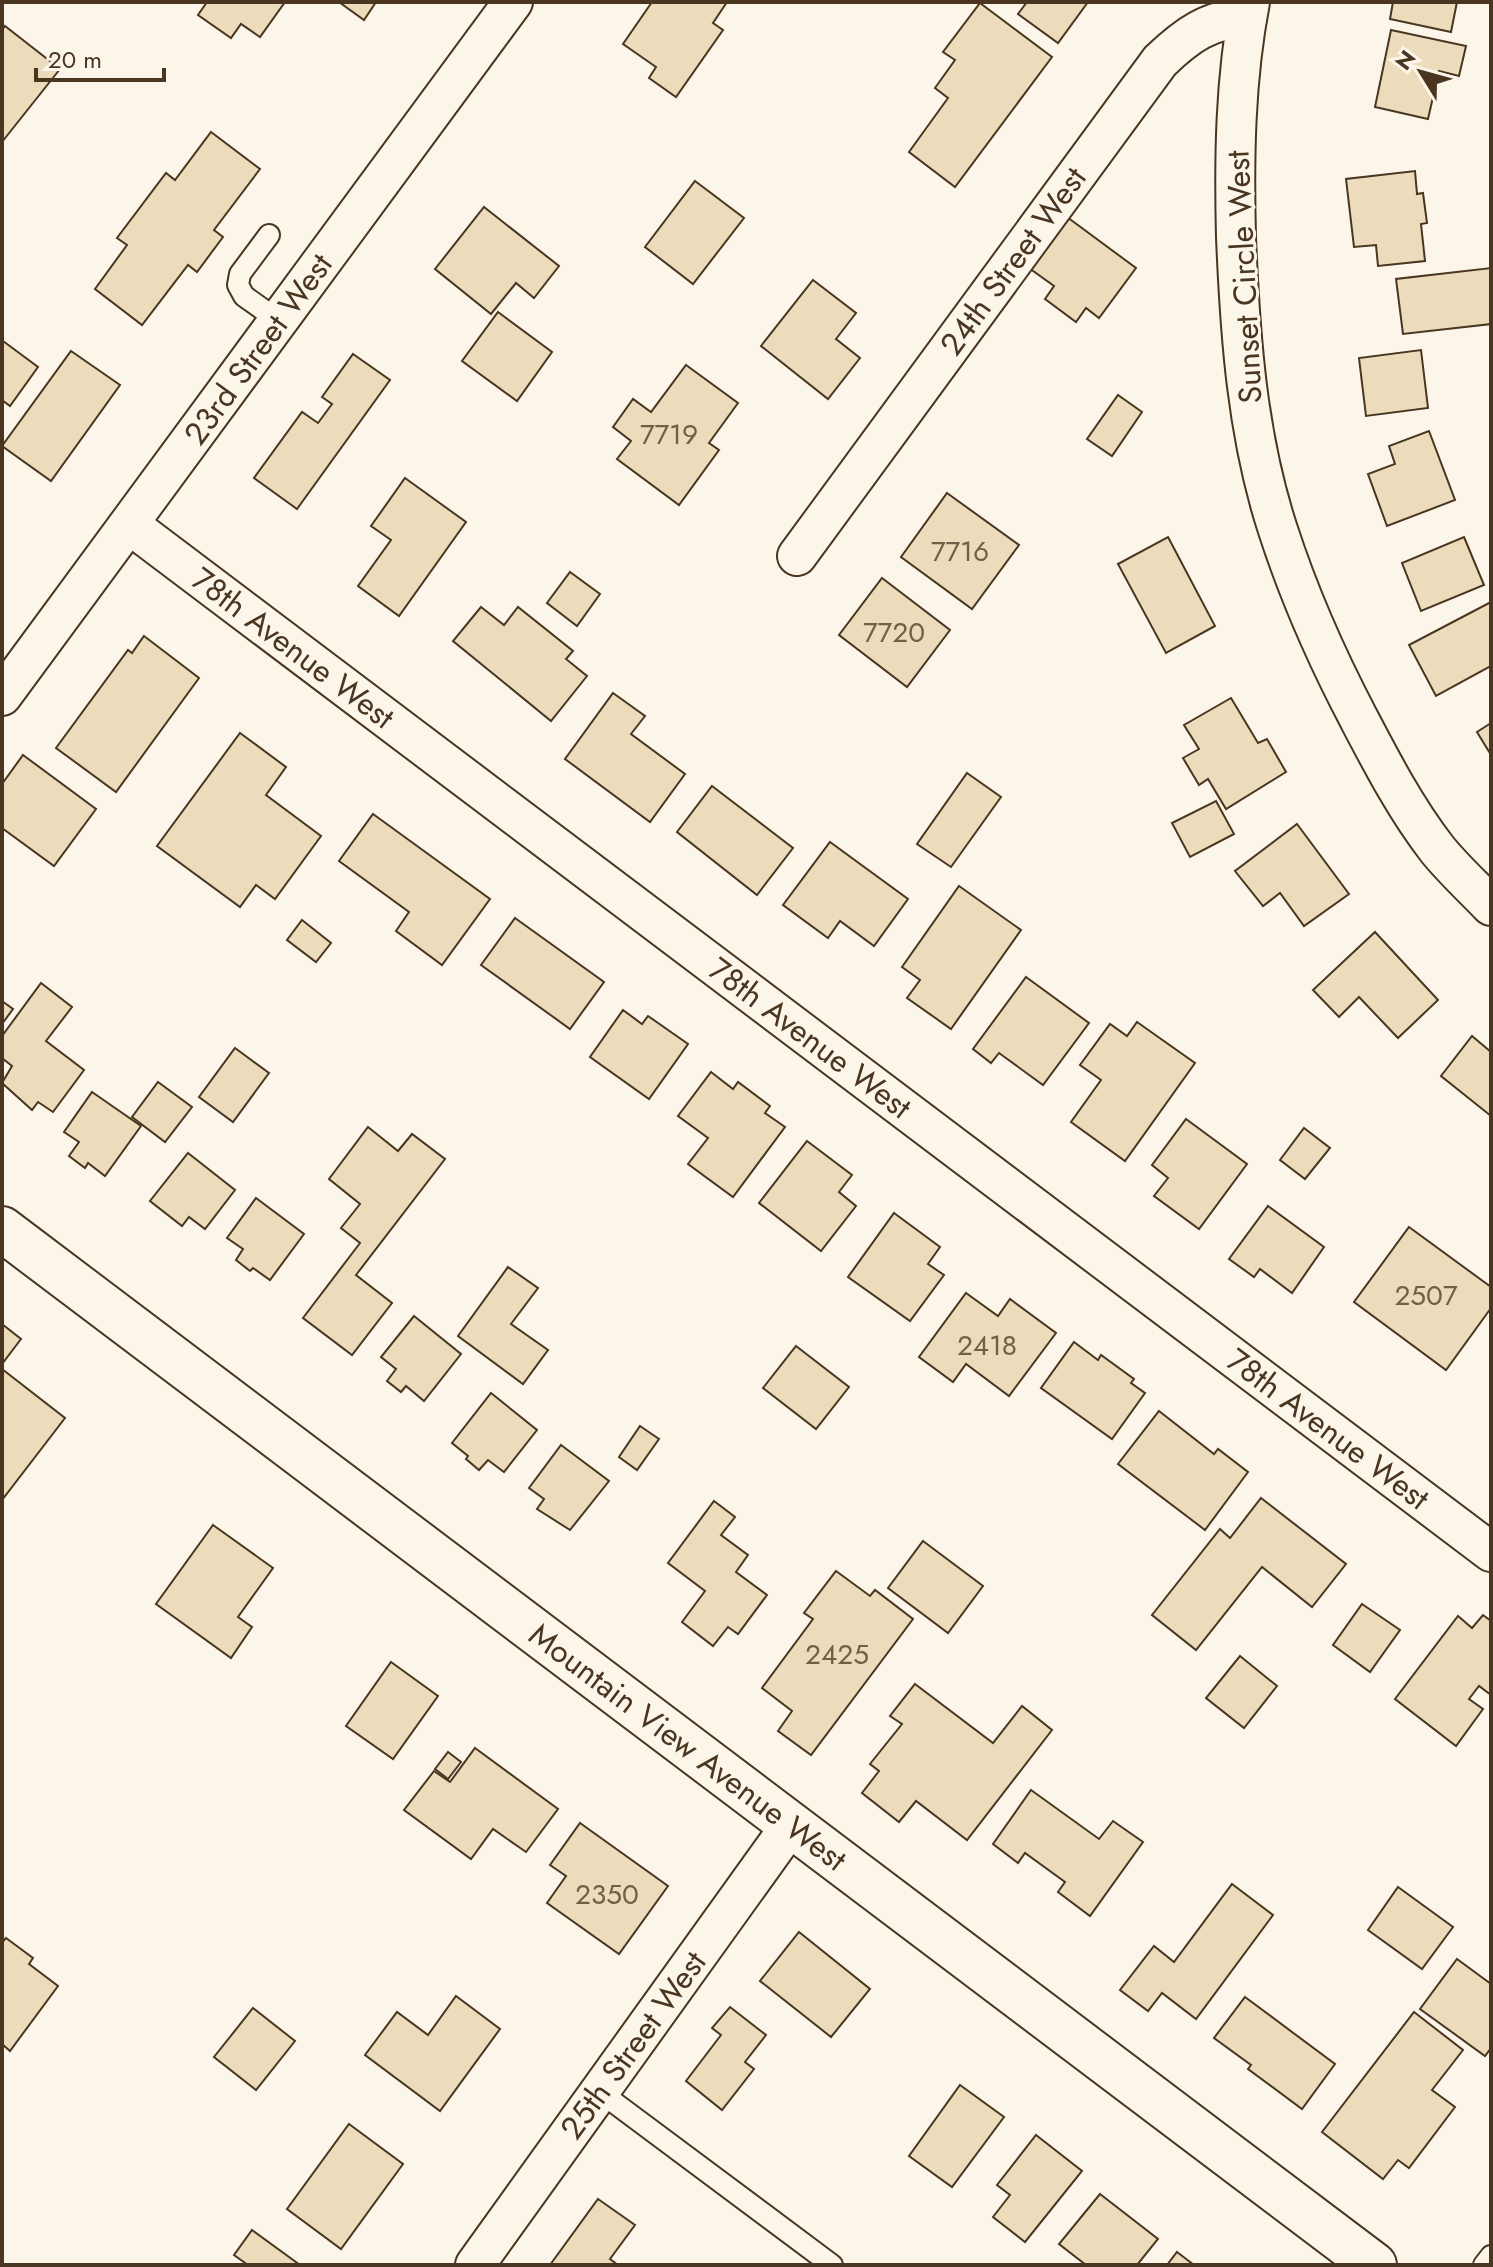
<svg xmlns="http://www.w3.org/2000/svg" width="1493" height="2267" viewBox="0 0 1493 2267" font-family="Jost,sans-serif">
<style>
.building{fill:#ecdcbc;stroke:#4a3520;stroke-width:2}
.lines{fill:none;stroke-linecap:round;stroke-linejoin:round}
.lane-casing{stroke:#4a3520;stroke-width:24}
.street-casing{stroke:#4a3520;stroke-width:42}
.secondary-casing{stroke:#4a3520;stroke-width:48}
.lane{stroke:#fbf6e9;stroke-width:20}
.street{stroke:#fbf6e9;stroke-width:38}
.secondary{stroke:#fbf6e9;stroke-width:44}
.labels{text-anchor:middle;stroke-width:6;stroke-linejoin:round;paint-order:stroke}
.number-label{font-size:28px;fill:#725f47}
.street-label{font-size:32px;fill:#4a3520;stroke:#fbf6e9}
</style>
<rect width="100%" height="100%" fill="#fbf6e9"/>
<g class="building">
<polygon points="207,2 285,2 260,37 241,24 231,38 198,15"/>
<polygon points="339,2 376,2 364,20"/>
<polygon points="652,2 727,2 713,23 723,30 676,97 649,78 656,67 623,44"/>
<polygon points="1027,2 1088,2 1058,43 1018,14"/>
<polygon points="1393,2 1457,2 1451,32 1390,19"/>
<polygon points="980,3 1052,57 955,187 909,152 948,98 935,88 955,60 943,52"/>
<polygon points="5,26 60,69 2,142 2,30"/>
<polygon points="1391,30 1466,46 1459,76 1439,71 1428,119 1375,107"/>
<polygon points="211,132 260,169 214,230 223,237 197,272 188,265 142,325 95,289 127,245 117,238 166,173 175,180"/>
<polygon points="1415,171 1417,194 1423,193 1427,223 1421,224 1425,261 1378,266 1376,245 1354,247 1346,179"/>
<polygon points="695,181 744,218 693,284 645,247"/>
<polygon points="484,207 559,266 534,298 516,283 491,314 435,269"/>
<polygon points="1067,217 1136,268 1099,318 1086,308 1076,322 1045,299 1054,286 1029,268"/>
<polygon points="1491,268 1491,324 1403,334 1396,279"/>
<polygon points="813,280 856,313 836,339 860,358 828,399 761,346"/>
<polygon points="498,312 552,352 517,401 462,361"/>
<polygon points="3,341 38,367 10,406 2,400"/>
<polygon points="1421,350 1428,408 1366,416 1359,358"/>
<polygon points="71,351 120,385 51,481 2,446"/>
<polygon points="353,354 390,380 297,509 254,478 302,412 318,423 332,404 322,397"/>
<polygon points="686,365 738,403 709,443 719,450 679,505 617,459 631,441 613,427 633,399 651,412"/>
<polygon points="1118,395 1142,412 1112,456 1087,439"/>
<polygon points="1429,431 1455,500 1387,526 1368,474 1395,464 1389,446"/>
<polygon points="405,478 466,522 399,616 358,586 391,540 371,526"/>
<polygon points="947,493 1019,545 972,609 901,557"/>
<polygon points="1168,537 1215,626 1166,653 1118,564"/>
<polygon points="1464,537 1484,585 1421,611 1402,563"/>
<polygon points="570,572 600,594 577,626 547,603"/>
<polygon points="882,578 950,630 907,687 839,635"/>
<polygon points="1491,602 1491,666 1436,696 1409,645"/>
<polygon points="481,607 504,625 518,607 573,651 566,659 587,676 551,721 453,641"/>
<polygon points="144,636 199,678 116,792 56,748 128,650 132,653"/>
<polygon points="613,693 645,716 631,734 685,774 650,822 565,759"/>
<polygon points="1231,698 1258,743 1267,739 1286,772 1226,809 1208,779 1199,785 1183,758 1199,749 1184,725"/>
<polygon points="1491,723 1491,755 1477,732"/>
<polygon points="240,733 286,767 266,795 321,836 275,899 256,885 240,907 157,846"/>
<polygon points="23,755 96,809 54,866 2,828 2,784"/>
<polygon points="967,773 1001,797 951,867 917,844"/>
<polygon points="712,786 793,848 757,895 677,832"/>
<polygon points="1216,801 1234,834 1190,857 1172,823"/>
<polygon points="373,814 490,899 442,965 396,931 409,912 339,861"/>
<polygon points="1297,824 1349,894 1304,926 1280,893 1263,906 1235,871"/>
<polygon points="830,842 908,899 874,946 840,921 828,938 783,905"/>
<polygon points="959,886 1021,930 951,1029 907,998 920,980 902,967"/>
<polygon points="515,918 604,982 570,1029 481,965"/>
<polygon points="302,920 331,943 316,962 287,940"/>
<polygon points="1375,932 1438,1000 1398,1038 1359,997 1339,1017 1313,990"/>
<polygon points="1026,977 1089,1023 1043,1085 999,1053 991,1063 973,1049"/>
<polygon points="41,983 72,1007 46,1041 84,1070 53,1112 38,1102 32,1110 2,1083 12,1066 2,1058 2,1036"/>
<polygon points="2,1001 13,1009 2,1024"/>
<polygon points="623,1010 642,1024 648,1016 688,1044 649,1099 590,1057"/>
<polygon points="1137,1022 1195,1063 1125,1161 1071,1122 1101,1080 1080,1065 1110,1024 1127,1036"/>
<polygon points="1472,1036 1491,1052 1491,1116 1441,1076"/>
<polygon points="235,1048 269,1073 233,1122 199,1097"/>
<polygon points="711,1072 733,1089 738,1082 770,1106 765,1113 785,1127 733,1197 688,1164 708,1138 678,1116"/>
<polygon points="158,1082 192,1107 165,1142 132,1117"/>
<polygon points="92,1092 141,1126 105,1176 88,1163 85,1168 69,1156 79,1142 64,1132"/>
<polygon points="1186,1119 1247,1164 1199,1229 1154,1196 1168,1178 1152,1165"/>
<polygon points="368,1127 398,1151 412,1134 445,1159 356,1275 392,1303 352,1355 303,1318 360,1243 341,1228 360,1204 329,1179"/>
<polygon points="1304,1128 1330,1148 1305,1179 1280,1160"/>
<polygon points="807,1141 852,1175 839,1192 856,1206 821,1251 759,1203"/>
<polygon points="188,1153 235,1190 205,1229 189,1217 182,1226 150,1201"/>
<polygon points="256,1198 304,1234 270,1280 253,1268 250,1271 236,1260 243,1249 227,1238"/>
<polygon points="1268,1206 1324,1247 1292,1293 1260,1269 1254,1277 1229,1259"/>
<polygon points="894,1213 940,1247 928,1264 944,1275 910,1321 848,1277"/>
<polygon points="1409,1227 1491,1287 1491,1308 1446,1370 1354,1302"/>
<polygon points="508,1267 538,1288 511,1324 548,1350 523,1384 458,1336"/>
<polygon points="966,1293 998,1316 1010,1299 1056,1333 1009,1396 966,1364 953,1382 919,1357"/>
<polygon points="414,1316 461,1354 424,1401 406,1386 401,1392 387,1381 396,1369 381,1357"/>
<polygon points="2,1324 21,1339 2,1364"/>
<polygon points="1074,1342 1098,1360 1101,1355 1134,1379 1131,1383 1145,1393 1112,1439 1041,1388"/>
<polygon points="796,1346 849,1387 816,1429 763,1388"/>
<polygon points="2,1369 65,1418 2,1500"/>
<polygon points="491,1393 537,1430 504,1472 488,1460 479,1470 466,1459 468,1456 452,1443"/>
<polygon points="1159,1411 1214,1454 1218,1449 1248,1472 1205,1530 1118,1464"/>
<polygon points="640,1426 659,1439 637,1470 619,1457"/>
<polygon points="561,1445 609,1481 570,1530 537,1509 544,1499 529,1488"/>
<polygon points="1261,1498 1346,1564 1312,1607 1262,1567 1196,1650 1152,1615 1220,1529 1230,1538"/>
<polygon points="714,1501 735,1517 721,1535 748,1555 736,1572 767,1595 738,1634 728,1627 713,1646 682,1622 705,1591 668,1563"/>
<polygon points="213,1525 273,1568 238,1617 252,1627 231,1658 156,1604"/>
<polygon points="923,1541 983,1586 948,1633 888,1588"/>
<polygon points="836,1571 870,1596 875,1590 913,1619 811,1755 778,1731 792,1711 762,1688 813,1619 804,1613"/>
<polygon points="1362,1604 1400,1630 1370,1672 1333,1645"/>
<polygon points="1483,1615 1491,1621 1491,1695 1479,1686 1469,1699 1483,1709 1456,1746 1395,1699 1458,1616 1472,1628"/>
<polygon points="1240,1656 1277,1686 1244,1728 1206,1698"/>
<polygon points="391,1662 438,1696 393,1759 346,1726"/>
<polygon points="915,1684 993,1743 1022,1706 1052,1730 967,1840 916,1801 899,1822 862,1793 879,1771 870,1764 902,1724 890,1716"/>
<polygon points="475,1748 558,1809 526,1852 493,1829 471,1859 404,1810 434,1771 450,1782"/>
<polygon points="448,1752 461,1762 448,1779 435,1769"/>
<polygon points="1031,1790 1099,1839 1113,1821 1143,1842 1090,1916 1058,1892 1065,1882 1025,1853 1018,1863 993,1844"/>
<polygon points="580,1823 668,1886 619,1954 547,1903 566,1876 550,1865"/>
<polygon points="1232,1884 1273,1915 1196,2019 1162,1993 1148,2011 1120,1990 1154,1946 1174,1962"/>
<polygon points="1398,1887 1453,1927 1422,1969 1368,1930"/>
<polygon points="799,1932 870,1989 831,2037 760,1981"/>
<polygon points="6,1938 33,1958 29,1964 58,1986 10,2051 2,2044 2,1943"/>
<polygon points="1457,1959 1491,1984 1491,2048 1485,2056 1420,2009"/>
<polygon points="456,1996 500,2029 440,2111 365,2055 397,2012 428,2035"/>
<polygon points="1245,1997 1335,2064 1302,2109 1248,2069 1251,2065 1214,2038"/>
<polygon points="730,2007 766,2035 745,2062 754,2069 722,2110 686,2081 721,2035 712,2028"/>
<polygon points="253,2008 295,2041 256,2090 214,2057"/>
<polygon points="1414,2012 1463,2050 1432,2090 1455,2107 1409,2168 1398,2160 1383,2179 1322,2132"/>
<polygon points="960,2085 1004,2117 952,2187 909,2156"/>
<polygon points="349,2124 403,2164 341,2249 287,2209"/>
<polygon points="1036,2135 1082,2171 1025,2242 993,2217 1010,2195 997,2185"/>
<polygon points="1100,2194 1158,2239 1137,2265 1086,2265 1059,2244"/>
<polygon points="598,2199 635,2225 610,2259 618,2265 550,2265"/>
<polygon points="252,2230 300,2265 248,2265 234,2255"/>
<polygon points="1177,2252 1194,2265 1167,2265"/>
</g>
<g class="lines">
<defs>
<g id="lane">
<polyline points="269,235 240,274 238,285 244,296 279,321"/>
<polyline points="600,2092 832,2265"/>
<polyline points="1484,2265 1491,2256"/>
</g>
<g id="street">
<path d="M1250,2C1235,79 1234,159 1236,237C1240,335 1247,436 1278,530C1299,595 1327,658 1359,719C1382,763 1406,809 1437,849C1453,869 1473,887 1491,906"/>
<polyline points="130,525 1491,1552"/>
<path d="M797,556L1160,61C1186,36 1210,18 1247,18"/>
<polyline points="2,696 513,2"/>
<polyline points="475,2265 791,1825"/>
</g>
<polyline id="secondary" points="2,1229 1374,2265"/>
</defs>
<use href="#lane" class="lane-casing"/>
<use href="#street" class="street-casing"/>
<use href="#secondary" class="secondary-casing"/>
<use href="#lane" class="lane"/>
<use href="#street" class="street"/>
<use href="#secondary" class="secondary"/>
</g>
<g class="labels">
<g class="number-label">
<text x="669" y="444">7719</text>
<text x="960" y="561">7716</text>
<text x="894" y="642">7720</text>
<text x="1426" y="1305">2507</text>
<text x="987" y="1355">2418</text>
<text x="837" y="1664">2425</text>
<text x="607" y="1904">2350</text>
</g>
<g class="street-label">
<text transform="translate(1013 261) rotate(-54)" y="11">24th Street West</text>
<text transform="translate(1244 277) rotate(-93)" y="11">Sunset Circle West</text>
<text transform="translate(258 349) rotate(-54)" y="11">23rd Street West</text>
<text transform="translate(293 648) rotate(37)" y="11">78th Avenue West</text>
<text transform="translate(810 1038) rotate(37)" y="11">78th Avenue West</text>
<text transform="translate(1328 1429) rotate(37)" y="11">78th Avenue West</text>
<text transform="translate(688 1747) rotate(37)" y="11">Mountain View Avenue West</text>
<text transform="translate(633 2045) rotate(-54)" y="11">25th Street West</text>
</g>
</g>
<rect width="1493" height="2267" fill="none" stroke="#4a3520" stroke-width="8"/>
<g transform="translate(1421 72) rotate(307)" stroke="#fbf6e9" stroke-width="6" paint-order="stroke">
<path d="M0-6L14 30L0 20L-14 30Z" fill="#4a3520"/>
<text y="-12" font-size="22" font-weight="bold" text-anchor="middle" fill="#4a3520">N</text>
</g>
<path d="M36 68v12h128v-12" fill="none" stroke="#4a3520" stroke-width="4"/>
<text x="48" y="68" font-size="24" fill="#4a3520" stroke="#fbf6e9" stroke-width="6" paint-order="stroke">20 m</text>
</svg>
